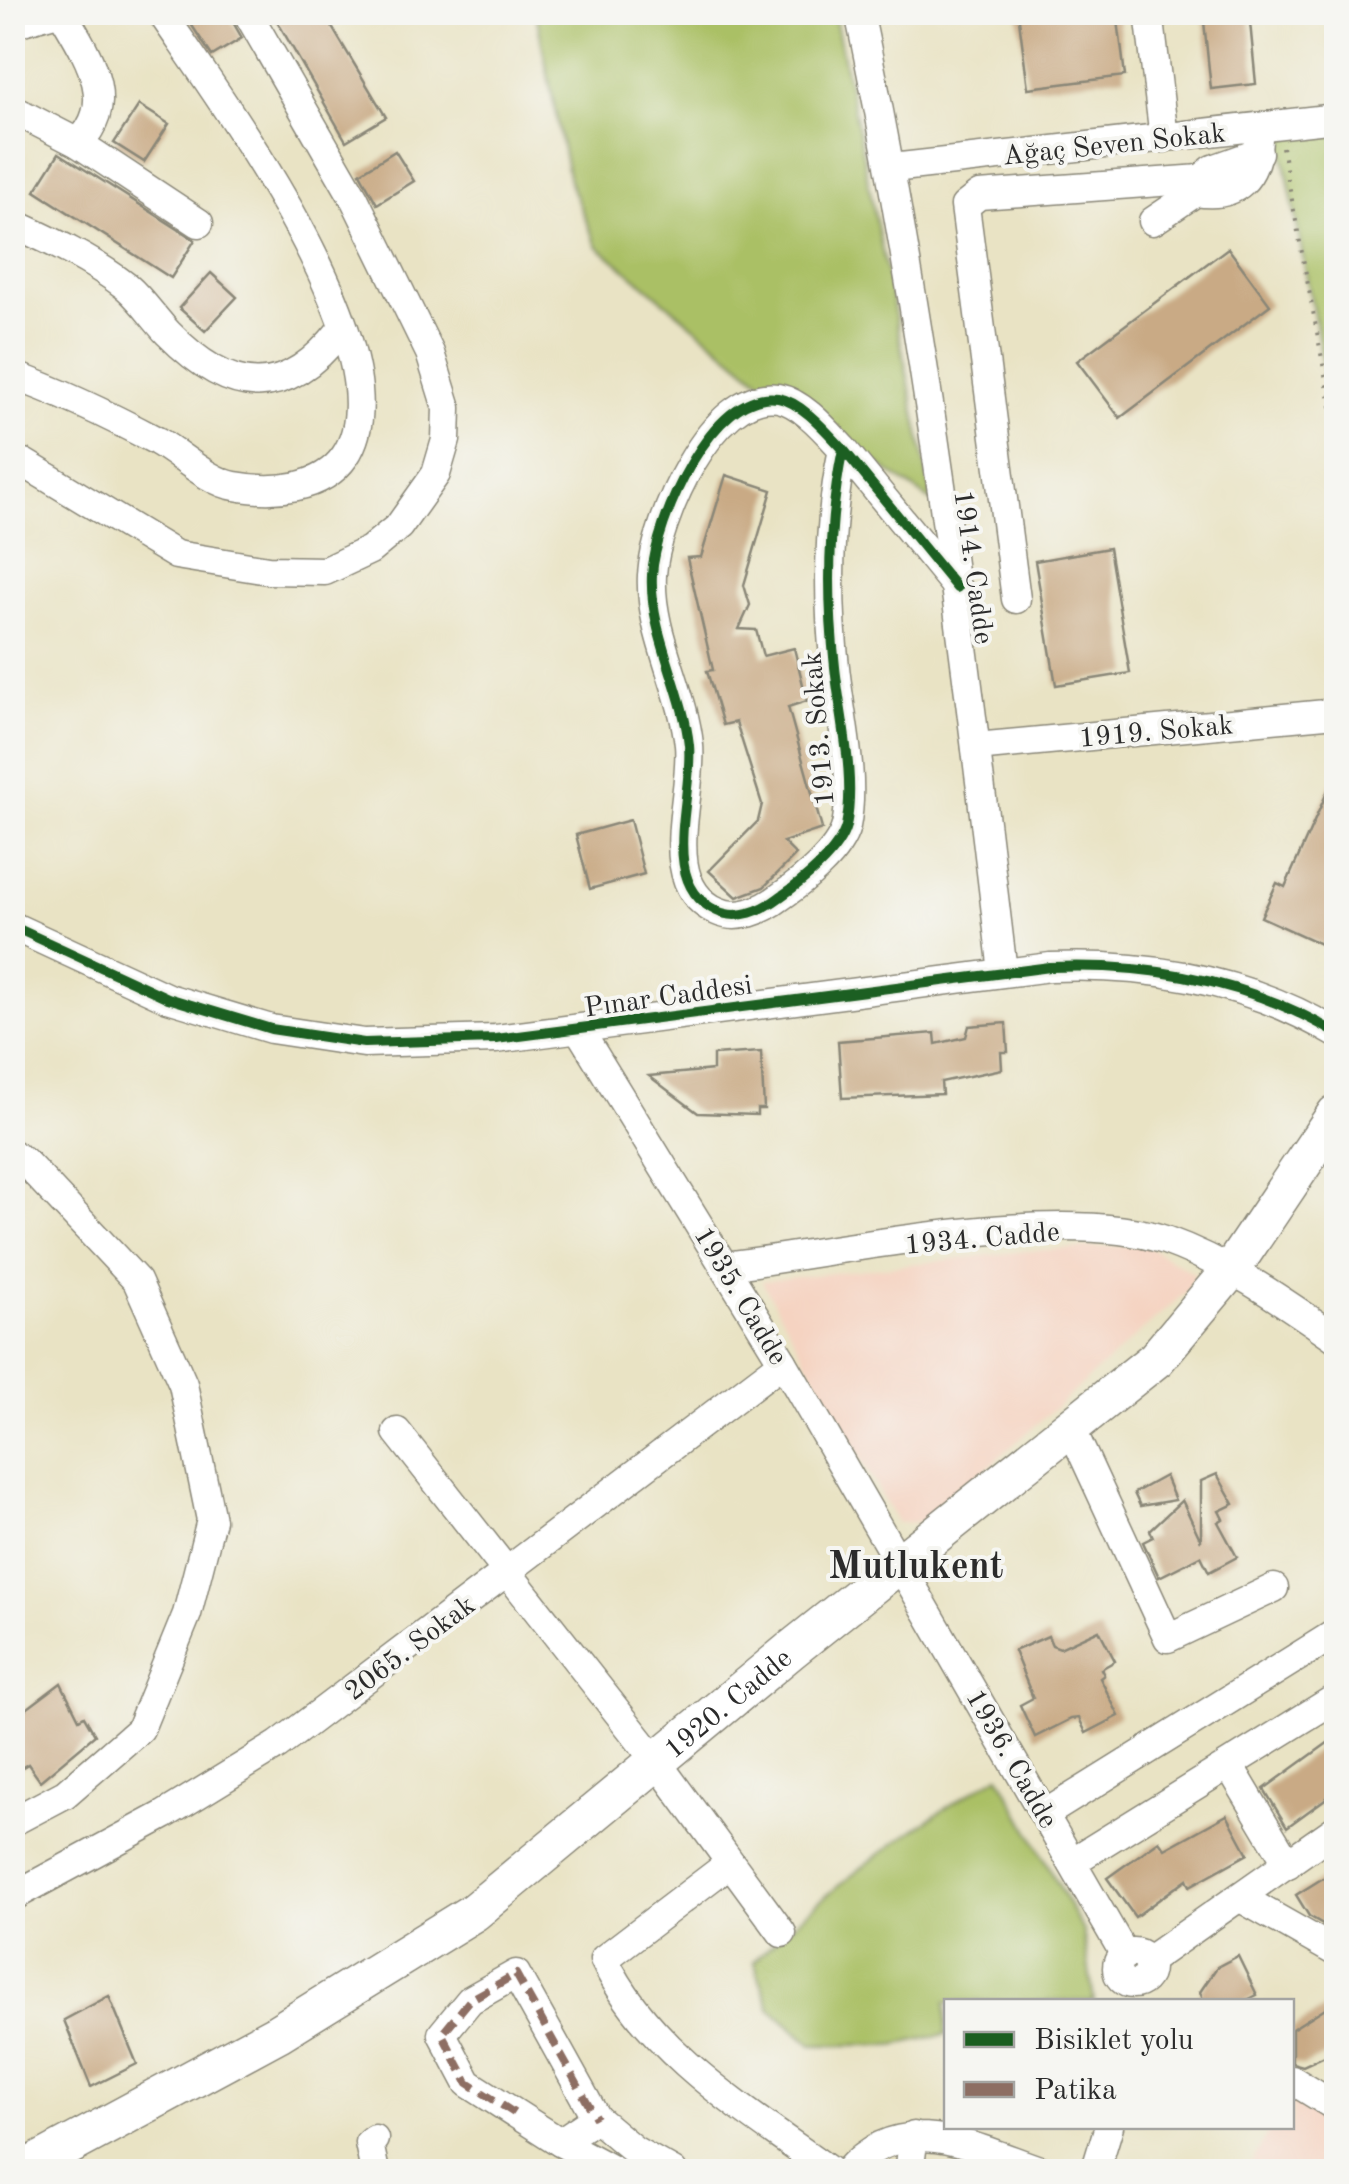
<svg xmlns="http://www.w3.org/2000/svg" width="1349" height="2184" viewBox="0 0 1349 2184" font-family="'Old Standard TT',serif">
<style>
.built{fill:#f5d3c1}
.green{fill:#aac065;stroke:#6a7648;stroke-width:2.5}
.building{fill:#c9aa85}
.lines{fill:none;stroke-linecap:round;stroke-linejoin:round}
.minor-casing{stroke:#8a8778;stroke-width:31}
.major-casing{stroke:#8a8778;stroke-width:41}
.path{stroke:#8a8778;stroke-width:4;stroke-dasharray:2.5 8;stroke-linecap:butt}
.minor{stroke:#fff;stroke-width:28}
.major{stroke:#fff;stroke-width:38}
.quiet{stroke:#8d6e63;stroke-width:8;stroke-dasharray:15 8;stroke-linecap:butt}
.cycleway-casing{stroke:#f6f6f2;stroke-width:16}
.cycleway{stroke:#1b5e20;stroke-width:10}
.labels{text-anchor:middle;stroke-width:8;stroke-linejoin:round;paint-order:stroke}
.street-label{font-size:28px;fill:#2b2b2b;stroke:#f6f6f2}
.district-label{font-size:38px;font-weight:bold;fill:#2b2b2b;stroke:#f6f6f2}
</style>
<rect width="100%" height="100%" fill="#f6f6f2"/>
<filter id="ink" filterUnits="userSpaceOnUse"><feTurbulence type="fractalNoise" baseFrequency=".01" numOctaves="2"/><feDisplacementMap in="SourceGraphic" scale="20" xChannelSelector="R" yChannelSelector="G"/><feConvolveMatrix kernelMatrix="1 2 1 2 8 2 1 2 1" color-interpolation-filters="sRGB"/></filter>
<filter id="wash" filterUnits="userSpaceOnUse"><feTurbulence type="fractalNoise" baseFrequency=".0048" numOctaves="4" result="noise"/><feDisplacementMap in="SourceGraphic" scale="40" xChannelSelector="R" yChannelSelector="G"/><feGaussianBlur stdDeviation="2.25" result="paint"/><feColorMatrix in="noise" values="0 0 0 0 0 0 0 0 0 0 0 0 0 0 0 0 0 1.4 0 .05"/><feComposite in="paint" operator="in"/></filter>
<g filter="url(#wash)">
<rect width="100%" height="100%" fill="#e9e3c4"/>
<g class="built">
<polygon points="1145,1245 1195,1274 1187,1291 927,1521 897,1523 762,1281 1026,1251"/>
<polygon points="1292,2093 1336,2120 1336,2171 1247,2172 1271,2127 1292,2126"/>
</g>
<g class="green">
<polygon points="536,13 834,13 933,502 782,398 597,246 569,181"/>
<polygon points="1336,118 1336,433 1278,125"/>
<path d="M999,1775L1083,1931L1094,2001L946,2002V2034L894,2045H812L770,2008L754,1961C827,1889 912,1827 999,1775Z"/>
</g>
<g id="blocks">
<g class="building">
<polygon points="183,12 227,12 242,38 212,56"/>
<polygon points="272,12 323,12 386,117 346,141"/>
<polygon points="1018,12 1117,12 1125,76 1028,88"/>
<polygon points="1203,12 1249,12 1256,84 1211,89"/>
<polygon points="139,105 169,124 144,162 114,143"/>
<polygon points="395,151 414,181 377,204 360,173"/>
<polygon points="59,153 195,240 171,278 35,191"/>
<polygon points="1228,248 1270,305 1120,418 1077,361"/>
<polygon points="211,273 237,297 205,331 179,308"/>
<polygon points="726,475 772,490 744,585 750,605 739,629 756,630 763,656 794,648 807,701 788,707 822,829 783,842 796,855 764,887 737,897 709,871 758,821 762,804 736,722 723,725 707,671 713,670 687,558 701,557"/>
<polygon points="1109,548 1130,673 1056,685 1035,561"/>
<polygon points="1336,772 1336,951 1261,917 1277,883 1285,887"/>
<polygon points="630,820 644,874 590,889 576,835"/>
<polygon points="1006,1023 1008,1052 1001,1052 1002,1069 941,1082 942,1094 842,1098 838,1041 935,1033 936,1044 966,1037 969,1026"/>
<polygon points="761,1052 764,1109 757,1109 757,1115 698,1113 649,1076 713,1070 713,1055"/>
<polygon points="1217,1474 1234,1504 1219,1511 1223,1519 1218,1522 1237,1557 1209,1572 1201,1556 1159,1577 1143,1542 1153,1537 1150,1530 1182,1500 1201,1541 1201,1481"/>
<polygon points="1165,1476 1175,1500 1140,1506 1134,1493"/>
<polygon points="1099,1630 1115,1661 1101,1669 1104,1675 1100,1678 1119,1716 1086,1733 1079,1718 1071,1719 1035,1737 1020,1705 1033,1698 1014,1651 1048,1636 1052,1645 1060,1648"/>
<polygon points="61,1683 79,1719 84,1716 95,1735 40,1781 28,1764 19,1769 12,1759 12,1720"/>
<polygon points="1336,1737 1336,1791 1287,1827 1264,1789"/>
<polygon points="1227,1815 1248,1854 1190,1886 1187,1879 1135,1917 1107,1878 1159,1841 1165,1849"/>
<polygon points="1336,1870 1336,1916 1323,1924 1309,1916 1296,1895"/>
<polygon points="1238,1956 1257,1995 1243,2002 1204,2002 1200,1992 1217,1967"/>
<polygon points="109,1996 137,2064 91,2087 64,2020"/>
<polygon points="1330,2005 1336,2020 1336,2051 1303,2066 1292,2063 1292,2029"/>
</g>
</g>
</g>
<g filter="url(#ink)">
<use href="#blocks" fill-opacity="0" stroke="#8a8778" stroke-width="2.5"/>
<g class="lines">
<defs>
<g id="minor">
<path d="M62,12C87,55 120,102 78,143"/>
<path d="M859,12C926,330 965,651 1003,972"/>
<polyline points="1149,12 1164,138"/>
<polyline points="12,24 54,12"/>
<polyline points="12,109 78,143 199,223"/>
<polyline points="892,168 1336,118"/>
<path d="M1196,192C1237,199 1257,177 1258,138"/>
<polyline points="1153,221 1196,192 1201,179 1213,169 1258,153"/>
<path d="M12,223C52,241 92,260 127,287C142,300 154,318 168,333C230,396 284,403 341,330"/>
<path d="M12,375C63,393 110,416 157,441C180,454 209,482 235,486C273,493 322,490 345,456C412,357 218,97 161,12"/>
<path d="M843,449C828,521 827,595 835,667C840,716 856,777 846,826C839,853 802,882 780,897C763,910 738,921 717,911C657,884 694,796 689,745C683,688 649,633 652,575C655,523 712,388 778,398C802,402 827,432 843,449L957,588"/>
<polyline points="12,462 24,463 176,555 268,570 325,571 370,550 399,526 436,474 446,440 447,408 430,353 354,198 247,12"/>
<polyline points="1016,599 965,206 979,195 1201,179"/>
<polyline points="976,747 1336,713"/>
<path d="M12,926L168,998L271,1029L364,1043L496,1039L1050,967C1151,963 1248,980 1336,1033"/>
<polyline points="579,1030 783,1362 1125,1955"/>
<polyline points="12,1154 25,1162 137,1281 183,1384 211,1520 187,1614 140,1729 65,1794 12,1822"/>
<path d="M726,1266C837,1252 1063,1204 1165,1240C1229,1263 1281,1300 1336,1338"/>
<polyline points="1072,1430 1168,1638 1274,1588"/>
<polyline points="397,1432 656,1761 782,1933"/>
<polyline points="1229,1765 1288,1864"/>
<polyline points="1045,1814 1336,1633"/>
<polyline points="1072,1862 1336,1698"/>
<path d="M730,1863L604,1959C648,2052 749,2113 831,2172"/>
<polyline points="12,1897 164,1815 278,1745 783,1362"/>
<polyline points="1241,1898 1336,1952"/>
<circle cx="1133" cy="1968" r="16"/>
<polyline points="1148,1961 1336,1829"/>
<polyline points="1292,2080 1336,2107"/>
<polyline points="596,2118 560,2142 616,2172"/>
<polyline points="374,2139 369,2143 375,2172"/>
<polyline points="560,2142 468,2083 442,2034 470,2000 516,1974 596,2118 634,2150 673,2172"/>
<path d="M847,2172C904,2106 978,2150 1045,2172"/>
<polyline points="909,2172 914,2136"/>
<polyline points="1095,2172 1109,2126"/>
</g>
<g id="major">
<path id="s1" d="M20,2172L278,2033L474,1912L791,1650L1156,1359L1233,1267L1336,1114"/>
</g>
</defs>
<use href="#minor" class="minor-casing"/>
<use href="#major" class="major-casing"/>
<polyline class="path" points="1282,147 1336,433"/>
<use href="#minor" class="minor"/>
<use href="#major" class="major"/>
<polyline class="quiet" points="514,2113 468,2083 442,2034 470,2000 516,1974 596,2118"/>
<defs>
<g id="cycleway">
<path d="M843,449C828,521 827,595 835,667C840,716 856,777 846,826C839,853 802,882 780,897C763,910 738,921 717,911C657,884 694,796 689,745C683,688 649,633 652,575C655,523 712,388 778,398C802,402 827,432 843,449L957,588"/>
<path d="M12,926L168,998L271,1029L364,1043L496,1039L1050,967C1151,963 1248,980 1336,1033"/>
</g>
</defs>
<use href="#cycleway" class="cycleway-casing"/>
<use href="#cycleway" class="cycleway"/>
</g>
</g>
<g class="labels">
<g class="street-label">
<text transform="translate(1114 143) rotate(-6)" y="10">Ağaç Seven Sokak</text>
<text transform="translate(975 567) rotate(82)" y="10">1914. Cadde</text>
<text transform="translate(817 729) rotate(-95)" y="10">1913. Sokak</text>
<text transform="translate(1156 730) rotate(-5)" y="10">1919. Sokak</text>
<text transform="translate(668 995) rotate(-8)" y="10">Pınar Caddesi</text>
<text transform="translate(982 1237) rotate(-5)" y="10">1934. Cadde</text>
<text transform="translate(742 1295) rotate(59)" y="10">1935. Cadde</text>
<text transform="translate(409 1647) rotate(-37)" y="10">2065. Sokak</text>
<text dy="10" stroke="none"><textPath href="#s1" startOffset="852">1920. Cadde</textPath></text>
<text transform="translate(1013 1758) rotate(60)" y="10">1936. Cadde</text>
</g>
<g class="district-label">
<text x="916" y="1578">Mutlukent</text>
</g>
</g>
<rect width="1349" height="2184" fill="none" stroke="#f6f6f2" stroke-width="50"/>
<rect x="944" y="1999" width="350" height="130" fill="#f6f6f2" stroke="#a5a5a2" stroke-width="2.5"/>
<rect x="964" y="2032" width="50" height="15" fill="#1b5e20" stroke="#a5a5a2" stroke-width="2.5"/>
<text x="1034" y="2049" font-size="30" fill="#2b2b2b">Bisiklet yolu</text>
<rect x="964" y="2082" width="50" height="15" fill="#8d6e63" stroke="#a5a5a2" stroke-width="2.5"/>
<text x="1034" y="2099" font-size="30" fill="#2b2b2b">Patika</text>
</svg>
